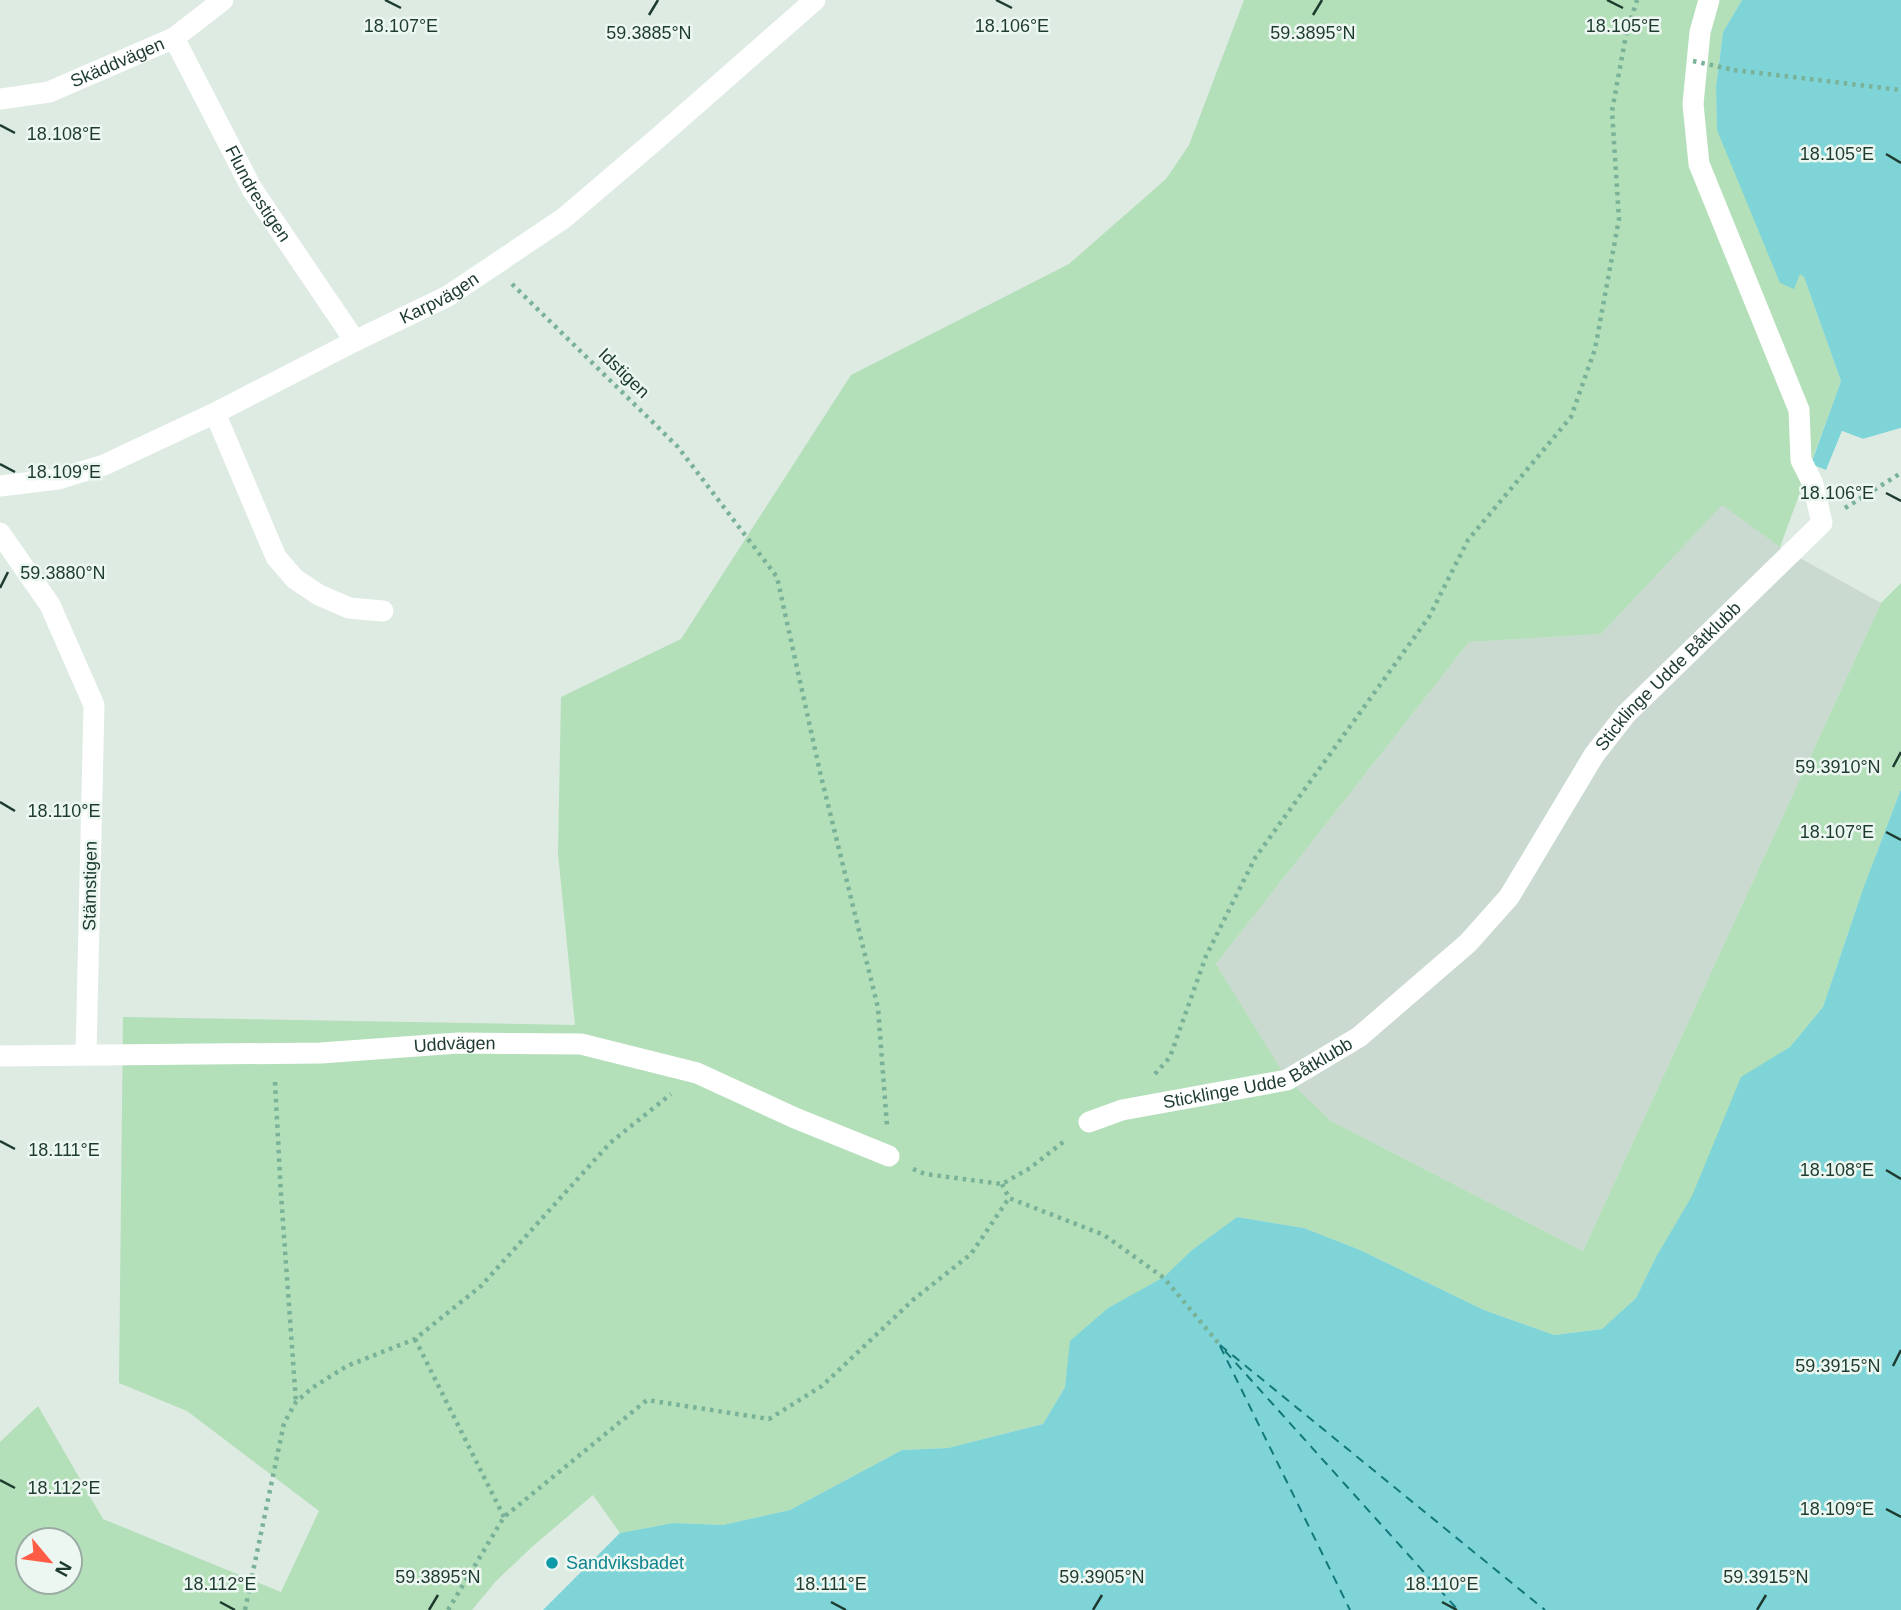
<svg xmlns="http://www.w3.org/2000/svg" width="1901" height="1610" viewBox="0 0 1901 1610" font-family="Helvetica,sans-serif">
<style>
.built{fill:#cbdad1}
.green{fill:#b3dfb9;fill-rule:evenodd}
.water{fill:#7ed4d7}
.pier{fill:#ddebe3}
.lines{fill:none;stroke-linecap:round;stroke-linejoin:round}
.ferry{stroke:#12787c;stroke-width:2;stroke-dasharray:9 7;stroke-linecap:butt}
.path{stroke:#79b299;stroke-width:4.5;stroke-dasharray:3.5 5;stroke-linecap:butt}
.minor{stroke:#fff;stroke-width:21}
.path-bridge{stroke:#79b299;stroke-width:4.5;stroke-dasharray:3.5 5;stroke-linecap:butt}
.ticks{fill:none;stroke:#1d3b2f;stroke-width:2.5}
.culture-dot{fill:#0f9aa8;stroke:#edf7f1;stroke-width:2.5}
.labels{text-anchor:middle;stroke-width:5;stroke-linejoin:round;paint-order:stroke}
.street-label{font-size:18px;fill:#1d3b2f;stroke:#edf7f1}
.culture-label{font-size:18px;fill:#0d838f;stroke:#edf7f1;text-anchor:start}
.ticks-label{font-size:18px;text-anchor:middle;fill:#1d3b2f;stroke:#edf7f1;stroke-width:5;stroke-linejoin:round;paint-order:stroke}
</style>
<rect width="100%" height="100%" fill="#ddebe3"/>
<polygon class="built" points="1722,504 1780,547 1881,603 1583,1251 1331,1121 1287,1080 1216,964 1469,642 1601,634"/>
<path class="green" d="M1244,0H1742L1723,32L1716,87L1717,130L1801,274L1804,277L1841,381L1780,547L1722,505L1601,634L1469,642L1216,964L1287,1079L1331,1121L1583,1251L1881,603L1901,583V789L1863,889L1823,1007L1790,1047L1741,1078L1693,1196L1656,1257L1636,1298L1602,1329L1554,1335L1484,1310L1360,1250L1304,1228L1237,1217L1192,1250L1164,1278L1108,1308L1071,1341L1065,1387L1043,1424L948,1448L902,1450L790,1510L723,1525L673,1523L620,1533L593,1495L533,1546L496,1581L472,1610H0V1442L38,1406L103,1519L281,1592L319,1511L187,1411L119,1383L123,1017L575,1025L558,853L561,697L681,639L851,375L1069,264L1166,179L1189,145ZM28,1540H70V1582H28Z"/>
<g class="water">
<polygon points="1742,0 1901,0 1901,428 1863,439 1842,431 1826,471 1811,464 1841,381 1804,277 1800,274 1794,289 1780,283 1717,130 1716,87 1723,32"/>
<polygon points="1901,789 1901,1610 543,1610 620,1533 673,1523 723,1525 790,1510 902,1450 948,1448 1043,1424 1065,1387 1070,1341 1108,1308 1164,1277 1192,1250 1237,1217 1304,1228 1360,1250 1484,1310 1554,1335 1602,1329 1636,1298 1656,1257 1692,1196 1741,1077 1790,1047 1823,1007 1863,889"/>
</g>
<polygon class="pier" points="1901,428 1901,431 1863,443 1844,436 1828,473 1825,474 1810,467 1811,464 1826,470 1842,431 1863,439"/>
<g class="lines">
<g class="ferry">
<polyline points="1220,1345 1545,1610"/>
<polyline points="1220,1346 1350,1610"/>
<polyline points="1225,1351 1458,1610"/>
</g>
<g class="path">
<polyline points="1734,70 1901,90"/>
<polyline points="512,284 678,447 777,577 820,772 878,1008 887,1126"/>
<polyline points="1845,508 1901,473"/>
<polyline points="1155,1074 1170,1057 1206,956 1255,858 1429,617 1468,540 1571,417 1595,349 1619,219 1612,111 1626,35 1637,0"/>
<polyline points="275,1082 281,1195 296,1402"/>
<polyline points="913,1169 925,1174 1002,1184 1030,1168 1067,1139"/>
<polyline points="1002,1184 1009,1198 1104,1235 1164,1278 1220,1345"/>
<polyline points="415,1339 504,1517"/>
<polyline points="245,1610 284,1423 296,1402 312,1388 347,1366 415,1339 481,1286 610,1143 671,1094"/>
<polyline points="448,1610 504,1517 647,1400 769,1419 822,1386 914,1299 971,1254 1009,1198"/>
</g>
<g class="minor">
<path id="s1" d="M174,38L252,189L355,341"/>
<path id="s2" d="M0,99L49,92L174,38L223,0"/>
<polyline points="215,413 276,557 295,579 319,595 349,608 383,611"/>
<path id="s3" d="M0,486L58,479L104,465L215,413L355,341L448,296L564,218L659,137L815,0"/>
<polyline points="0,533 50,605 94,705 86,1055"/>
<path id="s4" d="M0,1056L321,1053L458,1043L581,1044L697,1073L795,1118L889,1156"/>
<path id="s5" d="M1089,1122L1122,1110L1287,1080L1359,1037L1468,943L1509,897L1594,755L1626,714L1822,523L1813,484L1801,460L1799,410L1699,164L1693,104L1700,32L1709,0"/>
</g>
<polyline class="path-bridge" points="1693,61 1734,70"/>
</g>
<path class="ticks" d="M385,0L401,8M996,0L1012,8M1607,0L1623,8M649,15L658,0M1313,15L1322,0M0,125L15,133M1886,154L1901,163M0,464L15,472M1886,493L1901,501M0,588L8,572M1893,767L1901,752M0,802L15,811M1886,832L1901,840M0,1141L15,1149M1886,1170L1901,1179M1893,1366L1901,1350M0,1480L15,1488M1886,1509L1901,1517M220,1602L235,1610M831,1602L846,1610M1442,1602L1457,1610M429,1610L438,1595M1093,1610L1102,1595M1757,1610L1766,1595"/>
<circle class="culture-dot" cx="552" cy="1563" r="7"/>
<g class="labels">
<g class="street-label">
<text dy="6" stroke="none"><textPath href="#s2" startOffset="124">Skäddvägen</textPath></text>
<text dy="6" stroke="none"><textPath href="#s1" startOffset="177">Flundrestigen</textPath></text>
<text dy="6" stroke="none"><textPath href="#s3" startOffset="481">Karpvägen</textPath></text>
<text transform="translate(624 373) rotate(44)" y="6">Idstigen</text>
<text dy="6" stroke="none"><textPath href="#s5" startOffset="766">Sticklinge Udde Båtklubb</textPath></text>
<text transform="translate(90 886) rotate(-89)" y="6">Stämstigen</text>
<text dy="6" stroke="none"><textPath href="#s4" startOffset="455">Uddvägen</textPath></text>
<text dy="6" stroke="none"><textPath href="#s5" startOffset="177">Sticklinge Udde Båtklubb</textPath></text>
</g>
<g class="culture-label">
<text x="566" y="1569">Sandviksbadet</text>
</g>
</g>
<g class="ticks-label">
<text x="1623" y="32">18.105°E</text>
<text x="401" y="32">18.107°E</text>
<text x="1012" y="32">18.106°E</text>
<text x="649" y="39">59.3885°N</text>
<text x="1313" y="39">59.3895°N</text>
<text x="64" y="140">18.108°E</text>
<text x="1837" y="160">18.105°E</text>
<text x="64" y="478">18.109°E</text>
<text x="1837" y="499">18.106°E</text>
<text x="63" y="579">59.3880°N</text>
<text x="1838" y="773">59.3910°N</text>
<text x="64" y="817">18.110°E</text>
<text x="1837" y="838">18.107°E</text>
<text x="64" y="1156">18.111°E</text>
<text x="1837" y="1176">18.108°E</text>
<text x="1838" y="1372">59.3915°N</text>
<text x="64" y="1494">18.112°E</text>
<text x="1837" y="1515">18.109°E</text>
<text x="438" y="1583">59.3895°N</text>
<text x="1102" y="1583">59.3905°N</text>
<text x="1766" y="1583">59.3915°N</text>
<text x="220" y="1590">18.112°E</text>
<text x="831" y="1590">18.111°E</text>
<text x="1442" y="1590">18.110°E</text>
</g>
<g transform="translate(49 1561) rotate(119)"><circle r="33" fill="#edf7f1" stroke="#9aaca3" stroke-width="2"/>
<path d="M0-5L12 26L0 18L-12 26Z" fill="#ff5c46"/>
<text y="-10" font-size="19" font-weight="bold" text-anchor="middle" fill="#1d3b2f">N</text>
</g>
</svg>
